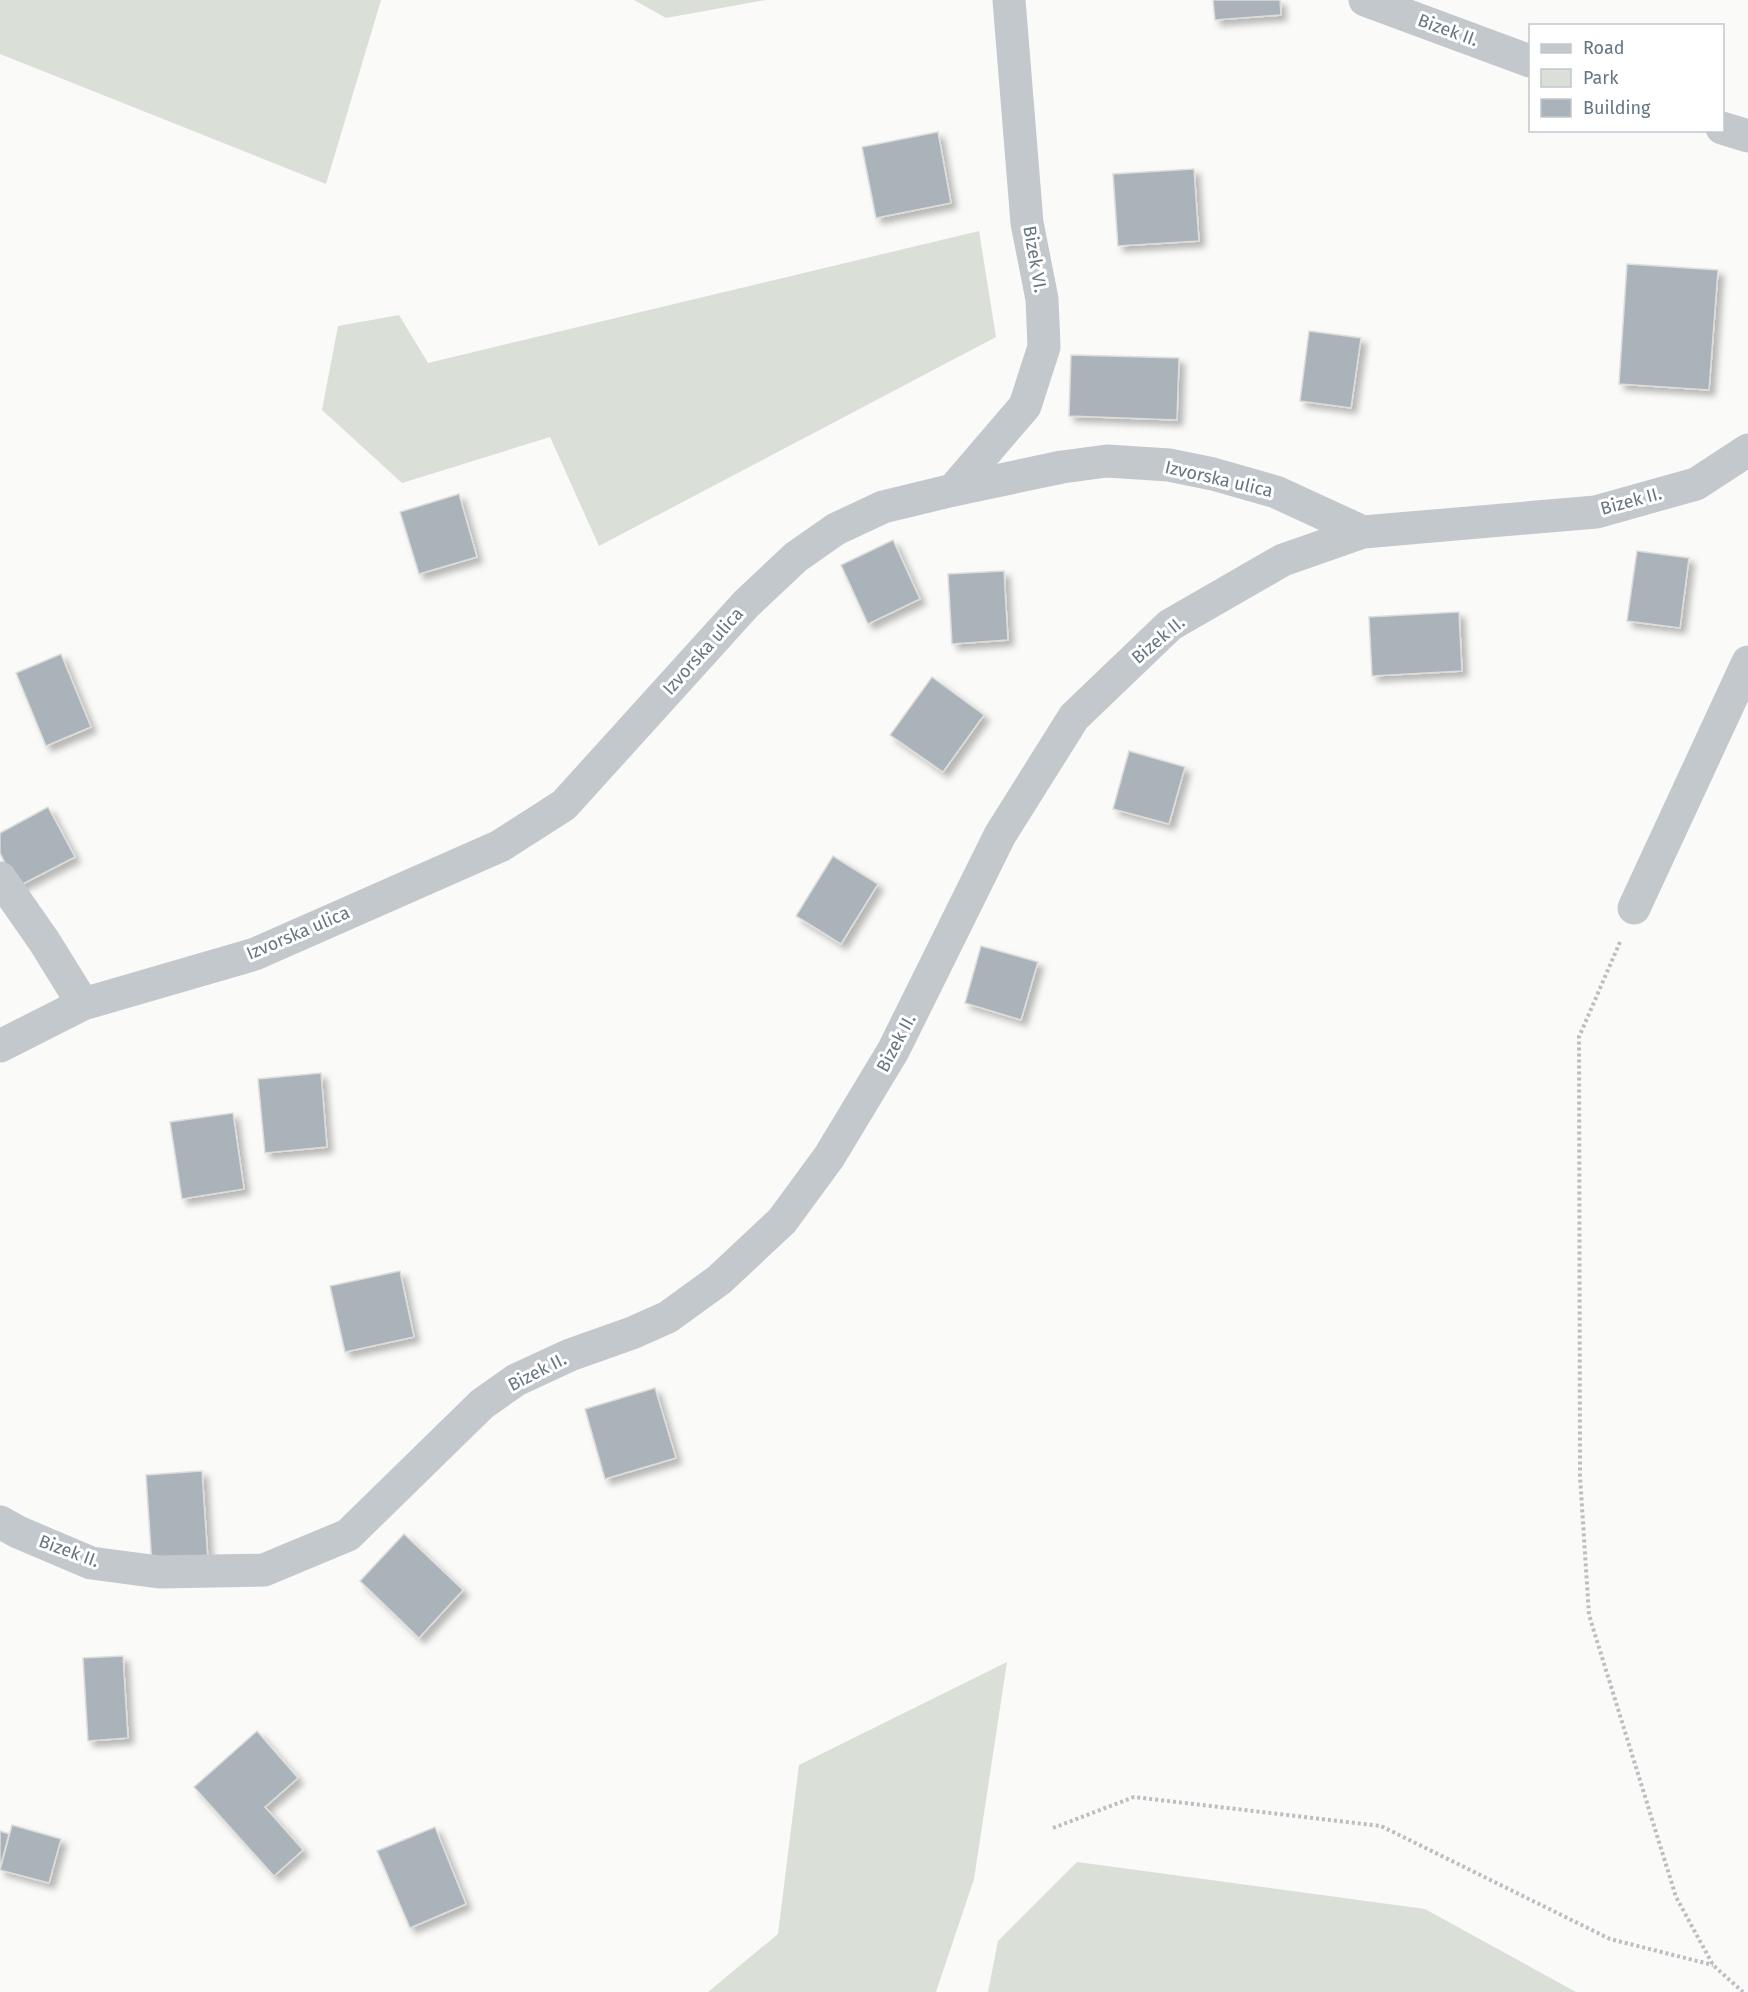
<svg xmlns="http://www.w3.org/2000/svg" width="1748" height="1992" viewBox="0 0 1748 1992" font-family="'Fira Sans',sans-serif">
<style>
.green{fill:#dadfd7}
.building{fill:#aab3b9;stroke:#dcdcda;stroke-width:1.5;filter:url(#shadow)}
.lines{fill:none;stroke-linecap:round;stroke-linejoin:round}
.path{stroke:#bbbfc2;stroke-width:4;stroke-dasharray:3 3;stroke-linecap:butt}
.minor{stroke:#c3c8cc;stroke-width:33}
.labels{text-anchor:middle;stroke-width:6;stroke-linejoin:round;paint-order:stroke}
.street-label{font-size:18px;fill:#657683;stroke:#fff}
</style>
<defs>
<filter id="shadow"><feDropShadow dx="5.5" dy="5.5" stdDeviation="3" flood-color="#0004"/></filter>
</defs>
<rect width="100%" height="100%" fill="#fafaf8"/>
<g class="green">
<polygon points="0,0 381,0 326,184 0,54"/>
<polygon points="634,0 766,0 666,18"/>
<polygon points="979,231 996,337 599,546 550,437 402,483 322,410 338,326 399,315 428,363"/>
<polygon points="1007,1662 974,1879 936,1992 708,1992 778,1934 799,1765"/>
<polygon points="1077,1862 1425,1909 1576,1992 988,1992 998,1941"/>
</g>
<g class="building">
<polygon points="1213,0 1280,0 1281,15 1215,20"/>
<polygon points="938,132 951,203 876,218 862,147"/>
<polygon points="1194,169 1199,241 1118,246 1113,174"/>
<polygon points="1627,264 1718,270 1709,390 1619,384"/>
<polygon points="1309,331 1361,338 1351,408 1300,401"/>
<polygon points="1071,355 1179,358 1177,420 1069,416"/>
<polygon points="459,494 477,557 419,574 400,512"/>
<polygon points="893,540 920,599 868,624 841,565"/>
<polygon points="1637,551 1689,558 1680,628 1627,621"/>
<polygon points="1004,571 1008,640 952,644 948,574"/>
<polygon points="1459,612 1462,671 1372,676 1369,617"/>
<polygon points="61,654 91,727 46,746 16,673"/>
<polygon points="932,677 984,715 943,772 890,735"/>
<polygon points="1129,751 1185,767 1169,824 1113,809"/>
<polygon points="48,807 75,857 17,887 0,853 0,833"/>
<polygon points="833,856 878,884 841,944 796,916"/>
<polygon points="981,946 1038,962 1021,1020 965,1003"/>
<polygon points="321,1073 327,1147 265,1153 258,1079"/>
<polygon points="233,1113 244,1189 182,1199 170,1122"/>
<polygon points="400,1271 414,1337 345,1352 330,1286"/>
<polygon points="655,1388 676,1458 605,1479 585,1409"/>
<polygon points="202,1471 208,1561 152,1565 146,1475"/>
<polygon points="404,1534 463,1590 419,1638 360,1581"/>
<polygon points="123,1656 128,1738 88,1741 83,1658"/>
<polygon points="257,1731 298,1778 265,1807 303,1850 274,1876 194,1787"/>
<polygon points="12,1825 61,1839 49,1883 0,1870"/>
<polygon points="435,1827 466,1904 410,1928 377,1851"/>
<polygon points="0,1831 9,1834 0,1868"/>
</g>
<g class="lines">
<g class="path">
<polyline points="1620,942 1579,1037 1580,1476 1589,1615 1676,1897 1713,1965 1743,1992"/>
<polyline points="1053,1828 1134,1797 1381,1826 1610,1939 1713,1965"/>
</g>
<g class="minor">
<polyline points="1365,0 1530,61"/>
<polyline points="1722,128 1748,136"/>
<polyline points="953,490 1025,406 1044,347 1042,299 1027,223 1009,0"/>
<polyline points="0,878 44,941 83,1004"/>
<polyline points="1634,908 1748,662"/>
<polyline points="0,1046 83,1004 255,954 500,846 564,805 746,604 796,557 836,529 883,507 953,490 1062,467 1107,461 1169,465 1213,474 1276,492 1363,532"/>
<polyline points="0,1522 18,1532 91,1563 159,1572 264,1570 348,1535 482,1404 516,1380 570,1355 632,1333 668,1317 719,1280 782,1221 829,1157 893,1051 1000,835 1074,717 1170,625 1283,560 1363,532 1596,512 1696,484 1748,450"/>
</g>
</g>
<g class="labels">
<g class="street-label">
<text transform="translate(1448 30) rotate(20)" y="6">Bizek II.</text>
<text transform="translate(1035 259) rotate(80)" y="6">Bizek VI.</text>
<text transform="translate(1219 479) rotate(13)" y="6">Izvorska ulica</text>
<text transform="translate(1631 501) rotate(-15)" y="6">Bizek II.</text>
<text transform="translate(1158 640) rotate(-40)" y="6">Bizek II.</text>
<text transform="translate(703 651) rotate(-48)" y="6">Izvorska ulica</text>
<text transform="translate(298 933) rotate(-23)" y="6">Izvorska ulica</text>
<text transform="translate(896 1043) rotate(-62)" y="6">Bizek II.</text>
<text transform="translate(537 1372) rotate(-27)" y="6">Bizek II.</text>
<text transform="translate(69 1551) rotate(20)" y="6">Bizek II.</text>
</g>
</g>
<rect x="1529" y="24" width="195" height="108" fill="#ffffff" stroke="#c1c8cd" stroke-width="1.5"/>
<rect x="1541" y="44" width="30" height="9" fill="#c3c8cc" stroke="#c1c8cd" stroke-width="1.5"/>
<text x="1583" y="54" font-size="18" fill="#657683">Road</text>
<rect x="1541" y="69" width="30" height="18" fill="#dadfd7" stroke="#c1c8cd" stroke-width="1.5"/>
<text x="1583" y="84" font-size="18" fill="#657683">Park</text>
<rect x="1541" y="99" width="30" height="18" fill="#aab3b9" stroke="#c1c8cd" stroke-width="1.5"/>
<text x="1583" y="114" font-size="18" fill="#657683">Building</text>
</svg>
